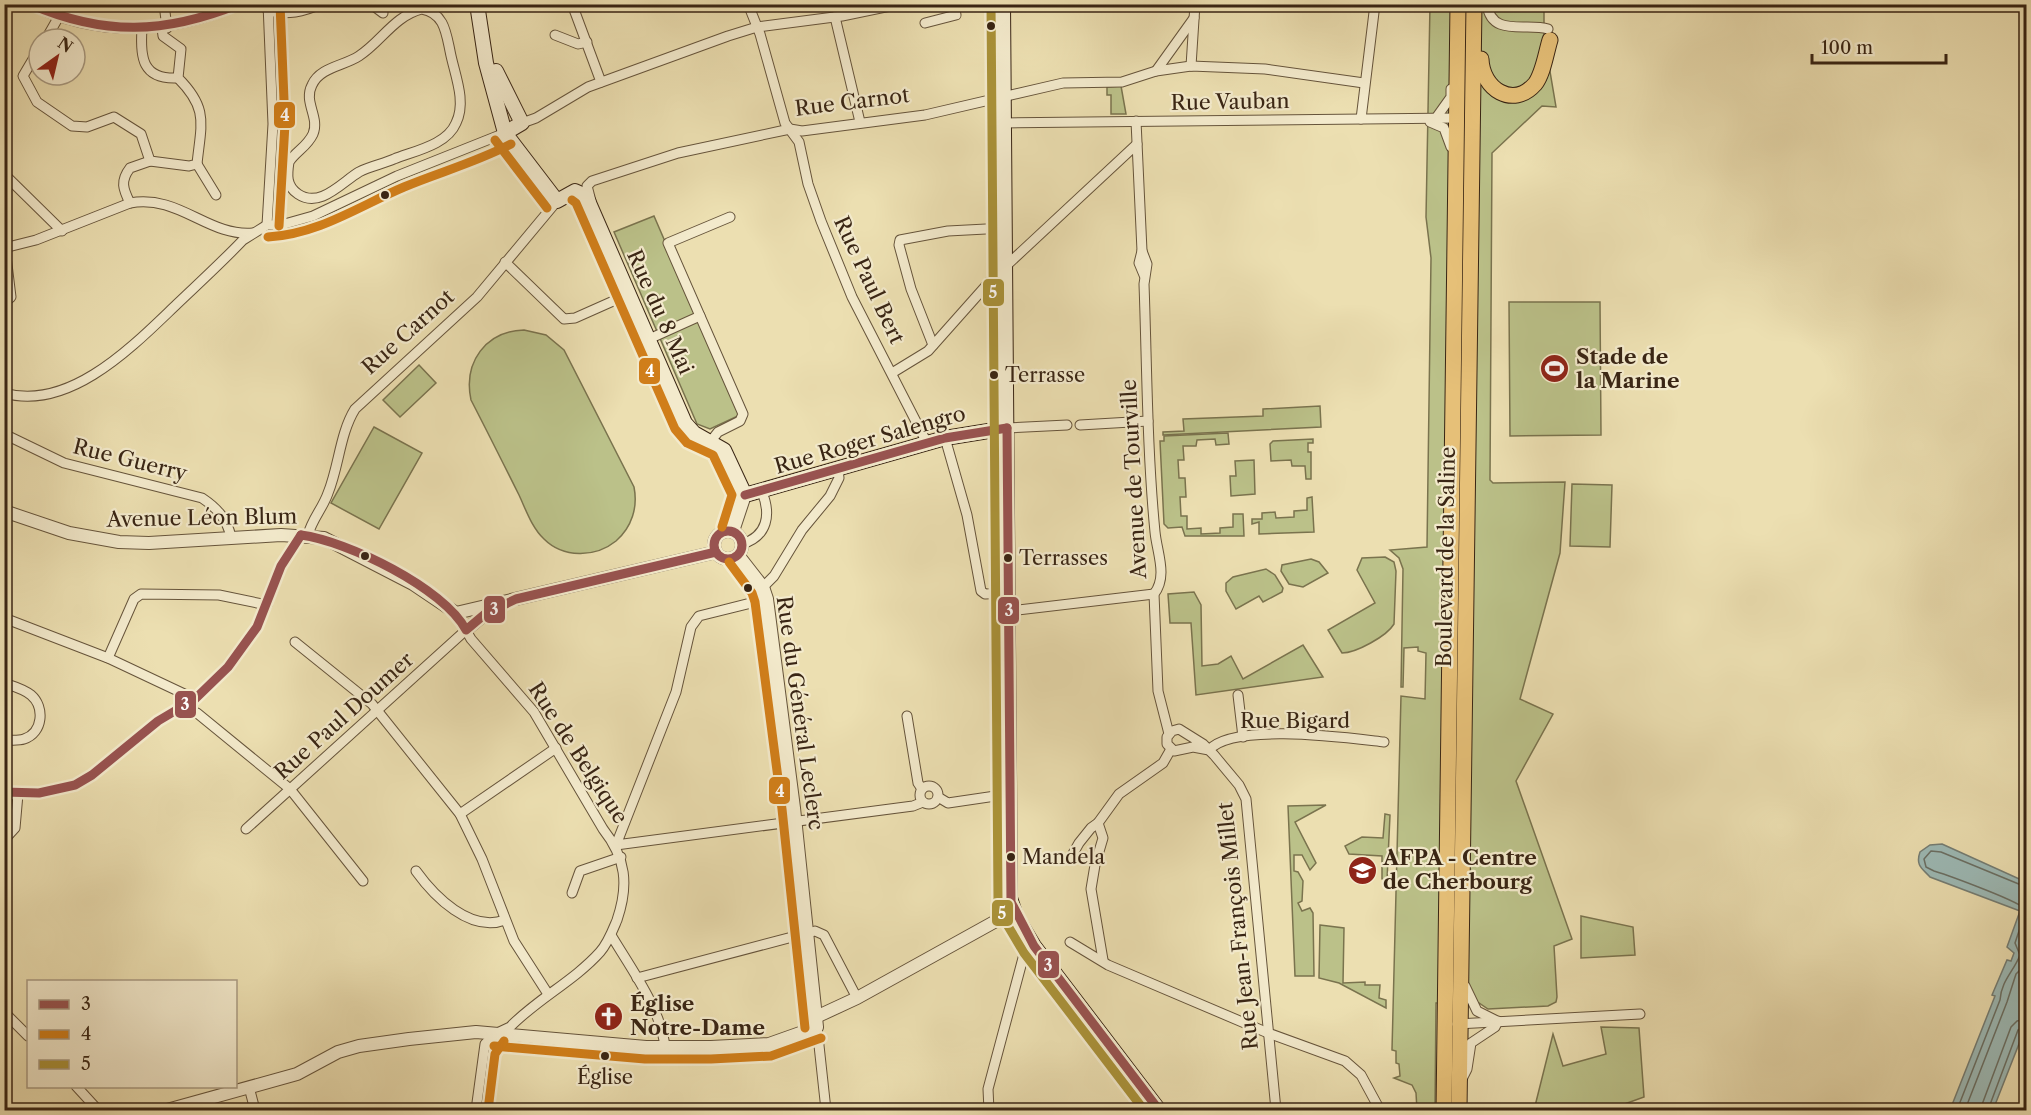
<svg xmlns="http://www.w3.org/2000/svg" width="2031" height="1115" viewBox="0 0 2031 1115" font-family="'Libre Caslon Text',serif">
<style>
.green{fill:#bbc189;stroke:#7a734e;stroke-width:1.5}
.water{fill:#9dbab6;stroke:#757e75;stroke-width:1.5}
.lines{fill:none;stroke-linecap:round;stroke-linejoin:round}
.shore{stroke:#6b7065;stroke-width:1.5}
.minor-casing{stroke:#66543b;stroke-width:11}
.tertiary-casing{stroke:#66543b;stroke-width:14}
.secondary-casing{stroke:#392514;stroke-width:16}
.primary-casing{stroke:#392514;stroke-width:17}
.minor{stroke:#f3eacc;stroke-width:9}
.tertiary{stroke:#f3eacc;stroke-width:12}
.secondary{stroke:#f3eacc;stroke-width:14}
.primary{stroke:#e6c078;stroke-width:15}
.bus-1-casing{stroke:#f3eacc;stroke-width:14}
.bus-2-casing{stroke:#f3eacc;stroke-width:14}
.bus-3-casing{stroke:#f3eacc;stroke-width:14}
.bus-1{stroke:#985350;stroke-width:9}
.bus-2{stroke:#d07e1a;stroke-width:9}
.bus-3{stroke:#a99138;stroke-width:9}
.bus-dot{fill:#392514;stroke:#f3eacc;stroke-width:2}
.labels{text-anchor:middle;stroke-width:4.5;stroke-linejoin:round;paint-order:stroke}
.bus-label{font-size:20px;fill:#392514;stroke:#f3eacc;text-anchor:start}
.street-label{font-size:21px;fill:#392514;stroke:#f3eacc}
.poi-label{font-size:21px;font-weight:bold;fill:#392514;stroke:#f3eacc;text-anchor:start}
.line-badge{stroke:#f3eacc;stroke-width:2}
.badge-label{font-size:16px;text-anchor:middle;font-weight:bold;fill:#fff}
</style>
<rect width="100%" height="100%" fill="#ecdfb1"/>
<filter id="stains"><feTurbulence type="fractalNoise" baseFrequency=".00333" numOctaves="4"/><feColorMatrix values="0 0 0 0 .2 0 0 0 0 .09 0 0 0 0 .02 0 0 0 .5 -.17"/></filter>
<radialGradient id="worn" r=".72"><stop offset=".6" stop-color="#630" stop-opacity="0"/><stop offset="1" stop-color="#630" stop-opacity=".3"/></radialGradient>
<g class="green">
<polygon points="1430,5 1539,5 1539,11 1544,11 1544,36 1556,107 1542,106 1492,153 1490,480 1493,483 1565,482 1560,553 1520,699 1553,714 1516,781 1572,939 1554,946 1557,997 1556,1002 1548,1006 1488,1009 1479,1003 1436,1003 1435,1110 1417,1110 1416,1093 1412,1085 1394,1078 1400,1076 1399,1064 1396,1063 1396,1051 1392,1050 1401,696 1425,699 1426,653 1418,651 1418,647 1404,648 1403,687 1401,687 1403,569 1399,558 1390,550 1427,547 1431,258 1426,217"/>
<polygon points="1121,86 1126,114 1111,114 1111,95 1107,95 1107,87"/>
<polygon points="654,216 740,415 710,429 697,424 614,232"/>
<polygon points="1509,302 1600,302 1601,435 1510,436"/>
<path d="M524,330L546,335L564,350L634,487C638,507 632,527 616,541C595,558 563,558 544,539C532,528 526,510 519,495C503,463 487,431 471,400C463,362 486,331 524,330Z"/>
<polygon points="419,365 436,383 400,417 383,400"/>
<polygon points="1320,406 1321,427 1163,435 1163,432 1184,431 1183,419 1263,416 1263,409"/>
<polygon points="374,427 422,453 379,529 331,503"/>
<polygon points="1228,433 1229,444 1216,445 1215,439 1197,440 1196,446 1183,446 1184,460 1178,460 1179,478 1185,478 1186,497 1180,497 1181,516 1187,516 1187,529 1201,528 1201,534 1220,533 1220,528 1233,527 1233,514 1243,514 1244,536 1185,536 1182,527 1168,528 1164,524 1160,441 1164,441 1164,436"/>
<polygon points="1313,439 1313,443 1308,443 1308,452 1311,452 1311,479 1306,479 1305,466 1292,466 1291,460 1271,461 1270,444 1273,441"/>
<polygon points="1254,460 1255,494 1231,496 1230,476 1236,476 1235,461"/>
<polygon points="1572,484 1612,485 1610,547 1570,546"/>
<polygon points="1312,497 1314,532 1259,534 1259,522 1252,524 1252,519 1262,519 1262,513 1275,512 1276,518 1294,517 1294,511 1307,510 1307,498"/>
<path d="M1385,557L1394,562L1396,571L1394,624C1387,636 1356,653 1342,653L1328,630L1375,603L1357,570L1362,558Z"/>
<polygon points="1311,559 1319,562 1328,573 1303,587 1289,584 1281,571 1282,565"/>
<polygon points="1266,569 1275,575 1283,588 1282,592 1263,602 1259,596 1236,609 1226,591 1226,583 1233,577"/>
<polygon points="1194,592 1201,605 1202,666 1218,664 1231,656 1243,679 1303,645 1323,677 1196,695 1191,623 1170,623 1168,594"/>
<polygon points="1326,805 1295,822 1316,863 1310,870 1302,855 1294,855 1294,871 1298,872 1303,881 1302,901 1298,903 1302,911 1310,908 1313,913 1314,976 1295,976 1288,806"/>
<polygon points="1385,814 1390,815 1387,880 1382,879 1382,856 1349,854 1345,846 1362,837 1383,838"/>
<polygon points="1581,916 1633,927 1635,955 1581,958"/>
<polygon points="1320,925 1344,928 1343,983 1365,982 1365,985 1380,985 1379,998 1386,1000 1386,1008 1339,983 1319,978"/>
<polygon points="1601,1027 1639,1028 1644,1097 1608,1110 1534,1110 1553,1034 1563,1066 1606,1054"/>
</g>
<path class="water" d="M1942,844L2026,882V1026L1993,1110H1950L1995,996L1992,995L2007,960L2011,961L2014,953L2007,947L2020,911L1930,877C1923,869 1915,866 1920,852L1930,845Z"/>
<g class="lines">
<g class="shore">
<path d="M1957,1110L2000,1000C2001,981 2014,971 2020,955L2015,943L2026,910C2022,902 1947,875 1934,871L1926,867L1924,859L1931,851L1941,852L2026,887"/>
<polyline points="1965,1110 2007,1002 2016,974 2022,968 2026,958"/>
<polyline points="1980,1110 2011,1027 2017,1021 2026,1019"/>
<polyline points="1988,1110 2018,1030 2026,1026"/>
</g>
<defs>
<g id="minor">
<path d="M29,4C98,38 170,35 240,4"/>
<polyline points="164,4 167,28"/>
<polyline points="371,4 383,13"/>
<polyline points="572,4 601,82"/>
<polyline points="748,4 760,34 785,123 799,142 808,184 821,221 852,297 927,443"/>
<path d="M1487,4C1491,38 1527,22 1548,29"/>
<path d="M422,9C444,13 446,32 450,51C454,73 467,101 456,123C447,145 414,151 394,159C383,164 370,166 359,172C342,182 320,209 298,194C286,186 287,175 289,162C296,151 307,147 313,134C320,117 303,102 312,85C320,67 344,66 359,56C381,42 394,16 422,9Z"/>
<path d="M268,11C288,15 303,12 321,4"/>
<polyline points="835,17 860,122"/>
<polyline points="925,23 956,15 954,4"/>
<path d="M142,29C140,57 142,80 178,78"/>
<polyline points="555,35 578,44 587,42"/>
<polyline points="46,39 66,4"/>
<path d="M39,49L23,76L37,102L72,126L87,127L114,117L141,134L150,161L130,168C120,181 123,189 130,203"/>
<polyline points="1191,66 1195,4"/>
<polyline points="1156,71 1194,18"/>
<polyline points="1436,118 1451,97 1451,89"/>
<polyline points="1361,119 1375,4"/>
<polyline points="1136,121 1142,251 1139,263 1144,275"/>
<polyline points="1430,122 1444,128 1451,147"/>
<polyline points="522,123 536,118 588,87 728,36 757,27 842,16 900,4"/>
<polyline points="1004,123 1457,118"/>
<path d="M150,161L189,166L197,164C201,124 209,109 178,78L181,49L163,36L162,28"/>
<polyline points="197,164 216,195"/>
<polyline points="4,174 62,231"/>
<polyline points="591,201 587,186 592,181 678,153 790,129 802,131 925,115 1063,83 1122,82 1156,71 1191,66 1265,69 1364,83"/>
<polyline points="267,225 273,124 268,4"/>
<path d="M4,248L36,240L130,203C179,194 208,237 253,233"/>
<path d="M1142,251L1147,264L1144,284C1147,367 1147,450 1155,532C1157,553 1168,576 1154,594L1158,691L1169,734"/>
<polyline points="505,262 564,319 575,318 629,294"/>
<polyline points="4,303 11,297 5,248"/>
<polyline points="649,339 700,316"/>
<polyline points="933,345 911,289 899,245 900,240 948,231 1005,228"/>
<polyline points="892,373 928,351 992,279 1137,144"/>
<path d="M4,393C70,412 134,345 177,304C199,283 222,262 243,240L267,225H281L313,216L397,176L505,133"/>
<polyline points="1080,425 1148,421"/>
<polyline points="1007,428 1067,425"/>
<path d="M4,434L64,463L202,498C217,508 227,519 231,537"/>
<polyline points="945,438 967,515 981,591 985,594 1009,593"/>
<polyline points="711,441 718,432 740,421 743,414 668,243 730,217"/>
<path d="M308,535C312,519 323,508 328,493C339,466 340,433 355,409L477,297L557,201"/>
<path d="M742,544C768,536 771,514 762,492"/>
<polyline points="763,587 774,576 802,530 830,496 839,478 838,469"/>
<polyline points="767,599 699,616 691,627 676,692 616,845 913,806 923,802"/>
<polyline points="1010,611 1154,594"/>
<path d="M456,613L471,639L534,712L603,829C626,858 629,885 617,920C612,932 608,943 600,952C574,981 537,999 510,1027L495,1034L485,1044L476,1110"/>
<polyline points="4,618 108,658 195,699"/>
<polyline points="295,642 372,704 460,814 482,859 514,941 548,994"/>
<polyline points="108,658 134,599 141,594 219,595 267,605"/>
<path d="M4,683C13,686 24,689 31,695C45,707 43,733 24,739C18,741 11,740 4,740"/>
<polyline points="1238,695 1243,737"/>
<polyline points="197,713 290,789 363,881"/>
<polyline points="907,716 918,783 922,789"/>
<polyline points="1209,750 1193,747 1174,751 1167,744 1167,737 1172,731 1179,729 1203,744 1214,755 1239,785 1246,799 1276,1110"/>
<path d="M1209,750C1233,722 1348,738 1384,742"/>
<circle cx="929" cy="795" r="9"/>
<polyline points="4,792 39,793 75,785 92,775 158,721 195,699 228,667 257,627 281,566 301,535"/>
<polyline points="938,797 948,803 1009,794"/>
<polyline points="460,814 556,748"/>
<polyline points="1098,823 1103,838 1095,865 1091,889 1103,960"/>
<polyline points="246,829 466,630"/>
<polyline points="4,840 15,828 18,794"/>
<polyline points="1070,859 1079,843 1091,828 1098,823 1119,794 1163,763 1171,749"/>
<path d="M416,871C434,896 470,933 505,920"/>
<polyline points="572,893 580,871 621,857"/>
<path d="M611,935C630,967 662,1010 665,1048"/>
<polyline points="1070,942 1108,965 1268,1033 1345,1061 1361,1075 1380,1110"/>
<polyline points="637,978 815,931 824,935 857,998"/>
<polyline points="1465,986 1477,1011 1495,1020"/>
<polyline points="4,1012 28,1036"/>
<polyline points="1457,1024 1640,1014"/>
<polyline points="817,1027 826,1110"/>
<polyline points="1462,1079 1467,1069 1471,1043 1495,1027 1498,1021"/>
<polyline points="76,1086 98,1110"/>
<polyline points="249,1087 255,1110"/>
<polyline points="989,1110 988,1089 1023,958 1034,946"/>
</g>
<g id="tertiary">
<polyline points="4,511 69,533 119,542 149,543 281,535 324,538 413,584 456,613 716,552"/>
<polyline points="733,531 745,495"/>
<circle cx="728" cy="545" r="14"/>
<polyline points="466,630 485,614 498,607"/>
<polyline points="816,1017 857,998 1014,911"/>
<polyline points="167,1110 297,1074 338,1052 359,1046 409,1039 476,1032 646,1047 711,1047 769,1044 817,1027 794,808 767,599 763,587 738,555"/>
</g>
<g id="secondary">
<polyline points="477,4 486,63 505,133 557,201 575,191 586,196 685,423 694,433 724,450 745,495 945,438 1007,428"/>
<polyline points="1003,4 1010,898 1016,916 1034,946 1159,1110"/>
<polyline points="496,71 522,123 505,133"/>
</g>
<g id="primary">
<path d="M1481,59C1482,89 1513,109 1535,84C1543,74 1546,53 1550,40"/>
<polyline points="1444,1110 1458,4"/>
<polyline points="1459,1110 1474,4"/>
</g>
</defs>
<use href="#minor" class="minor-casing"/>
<use href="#tertiary" class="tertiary-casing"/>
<use href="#secondary" class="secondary-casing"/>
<use href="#primary" class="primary-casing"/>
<use href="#minor" class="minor"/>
<use href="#tertiary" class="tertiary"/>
<use href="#secondary" class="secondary"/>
<use href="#primary" class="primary"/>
<defs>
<g id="bus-1">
<path d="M30,4C104,36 165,34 239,4"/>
<polyline points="1007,428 1011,902 1034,946 1159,1110"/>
<polyline points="745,495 945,438 1007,428"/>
<circle cx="728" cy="545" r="14"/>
<path d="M301,535C347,541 444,588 466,630L485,614L516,599L716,552"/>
<polyline points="4,792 39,793 75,785 92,775 158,721 195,699 228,667 257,627 281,566 301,535"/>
</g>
<g id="bus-2">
<polyline points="495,140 547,208"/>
<polyline points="572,200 576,203 675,429 687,443 713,455 732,495 722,527"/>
<polyline points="279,226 285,124 280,4"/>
<path d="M268,237C319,234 359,206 404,187C440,172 477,162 511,144"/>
<polyline points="729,562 752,593 755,602 782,809 805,1028"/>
<polyline points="494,1046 645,1059 711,1059 771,1056 821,1038"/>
<polyline points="488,1110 495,1054 504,1041"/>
</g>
<polyline id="bus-3" points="991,4 998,899 1005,921 1024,953 1144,1110"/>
</defs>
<use href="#bus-1" class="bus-1-casing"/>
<use href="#bus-2" class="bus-2-casing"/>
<use href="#bus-3" class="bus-3-casing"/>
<use href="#bus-1" class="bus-1"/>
<use href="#bus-2" class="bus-2"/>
<use href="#bus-3" class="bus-3"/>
</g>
<defs>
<symbol id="stadium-disc" viewBox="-11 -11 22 22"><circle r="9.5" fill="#8f2418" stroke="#f3eacc"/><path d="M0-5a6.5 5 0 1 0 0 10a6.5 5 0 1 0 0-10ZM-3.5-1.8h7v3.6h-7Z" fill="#fff"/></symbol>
<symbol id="university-disc" viewBox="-11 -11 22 22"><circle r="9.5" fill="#8f2418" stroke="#f3eacc"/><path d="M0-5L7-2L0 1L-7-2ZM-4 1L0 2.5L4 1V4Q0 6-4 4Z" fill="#fff"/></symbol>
<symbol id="church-disc" viewBox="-11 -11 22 22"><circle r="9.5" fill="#8f2418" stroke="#f3eacc"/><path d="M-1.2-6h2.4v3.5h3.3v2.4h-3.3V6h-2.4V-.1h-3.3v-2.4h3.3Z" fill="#fff"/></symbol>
</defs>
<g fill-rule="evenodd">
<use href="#stadium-disc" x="1538" y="352" width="33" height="33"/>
<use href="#university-disc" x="1346" y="854" width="33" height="33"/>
<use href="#church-disc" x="592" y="1000" width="33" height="33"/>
</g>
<g class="bus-dot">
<circle cx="991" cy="26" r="5"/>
<circle cx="385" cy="195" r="5"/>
<circle cx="994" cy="375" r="5"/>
<circle cx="365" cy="556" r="5"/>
<circle cx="1008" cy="558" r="5"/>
<circle cx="748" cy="588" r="5"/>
<circle cx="1011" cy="857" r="5"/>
<circle cx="605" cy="1056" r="5"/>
</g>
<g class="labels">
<g class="bus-label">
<text x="1005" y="382">Terrasse</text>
<text x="1019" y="565">Terrasses</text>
<text x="1022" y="864">Mandela</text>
<text x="605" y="1084" text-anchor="middle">Église</text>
</g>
<g class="street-label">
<text transform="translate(852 102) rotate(-7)" y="7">Rue Carnot</text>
<text transform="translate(1230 102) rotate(-1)" y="7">Rue Vauban</text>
<text transform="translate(869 280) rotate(65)" y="7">Rue Paul Bert</text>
<text transform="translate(660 312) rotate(66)" y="7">Rue du 8 Mai</text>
<text transform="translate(408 332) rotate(-42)" y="7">Rue Carnot</text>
<text transform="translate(870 440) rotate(-16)" y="7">Rue Roger Salengro</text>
<text transform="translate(130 460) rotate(14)" y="7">Rue Guerry</text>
<text transform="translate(1134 479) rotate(-93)" y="7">Avenue de Tourville</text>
<text transform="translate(202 518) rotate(-1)" y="7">Avenue Léon Blum</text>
<text transform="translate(1446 557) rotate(-89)" y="7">Boulevard de la Saline</text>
<text transform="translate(800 713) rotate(82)" y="7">Rue du Général Leclerc</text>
<text transform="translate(344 716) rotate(-42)" y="7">Rue Paul Doumer</text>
<text x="1295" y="728">Rue Bigard</text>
<text transform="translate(578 753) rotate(57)" y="7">Rue de Belgique</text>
<text transform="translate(1238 926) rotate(-96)" y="7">Rue Jean-François Millet</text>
</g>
<g class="poi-label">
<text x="1576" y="364">Stade de<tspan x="1576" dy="24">la Marine</tspan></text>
<text x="1383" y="865">AFPA - Centre<tspan x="1383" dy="24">de Cherbourg</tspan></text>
<text x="630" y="1011">Église<tspan x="630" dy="24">Notre-Dame</tspan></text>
</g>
</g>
<g class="line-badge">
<rect x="273" y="101" width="23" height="28" rx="6" fill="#d07e1a"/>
<rect x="982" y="278" width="23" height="29" rx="6" fill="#a99138"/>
<rect x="638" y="357" width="23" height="28" rx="6" fill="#d07e1a"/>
<rect x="483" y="595" width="23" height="29" rx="6" fill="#985350"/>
<rect x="997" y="596" width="23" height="29" rx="6" fill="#985350"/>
<rect x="174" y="690" width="23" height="29" rx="6" fill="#985350"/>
<rect x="768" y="776" width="23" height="29" rx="6" fill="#d07e1a"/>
<rect x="991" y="899" width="23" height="28" rx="6" fill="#a99138"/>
<rect x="1037" y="950" width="23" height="29" rx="6" fill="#985350"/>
</g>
<g class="badge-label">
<text x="285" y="121">4</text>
<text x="993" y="298">5</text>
<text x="650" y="377">4</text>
<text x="494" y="615">3</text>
<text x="1009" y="616">3</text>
<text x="185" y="710">3</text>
<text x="780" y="797">4</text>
<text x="1002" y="919">5</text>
<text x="1048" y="971">3</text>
</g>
<rect width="2031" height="1115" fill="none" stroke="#ecdfb1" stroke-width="24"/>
<rect x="6" y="6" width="2019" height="1103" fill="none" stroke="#392514" stroke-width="3"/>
<rect x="12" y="12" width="2007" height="1091" fill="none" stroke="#392514" stroke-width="1.5"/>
<rect x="27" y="980" width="210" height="108" fill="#f3eacc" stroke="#a99b82" stroke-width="1.5"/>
<rect x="39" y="1000" width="30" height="9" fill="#985350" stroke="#a99b82" stroke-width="1.5"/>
<text x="81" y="1010" font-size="18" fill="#392514">3</text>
<rect x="39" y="1030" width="30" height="9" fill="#d07e1a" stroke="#a99b82" stroke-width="1.5"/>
<text x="81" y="1040" font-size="18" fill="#392514">4</text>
<rect x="39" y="1060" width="30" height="9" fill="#a99138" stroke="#a99b82" stroke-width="1.5"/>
<text x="81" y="1070" font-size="18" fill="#392514">5</text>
<g transform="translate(57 57) rotate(34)"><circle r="28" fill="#f3eacc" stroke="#a99b82" stroke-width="1.5"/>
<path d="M0-4.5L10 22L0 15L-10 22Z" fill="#8f2418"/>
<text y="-9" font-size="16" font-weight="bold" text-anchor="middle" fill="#392514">N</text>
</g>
<path d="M1812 54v9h134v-9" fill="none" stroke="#392514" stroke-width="3"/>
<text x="1821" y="54" font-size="18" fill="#392514" stroke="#f3eacc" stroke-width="4.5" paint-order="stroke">100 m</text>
<rect width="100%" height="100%" filter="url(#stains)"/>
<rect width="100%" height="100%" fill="url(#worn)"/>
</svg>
